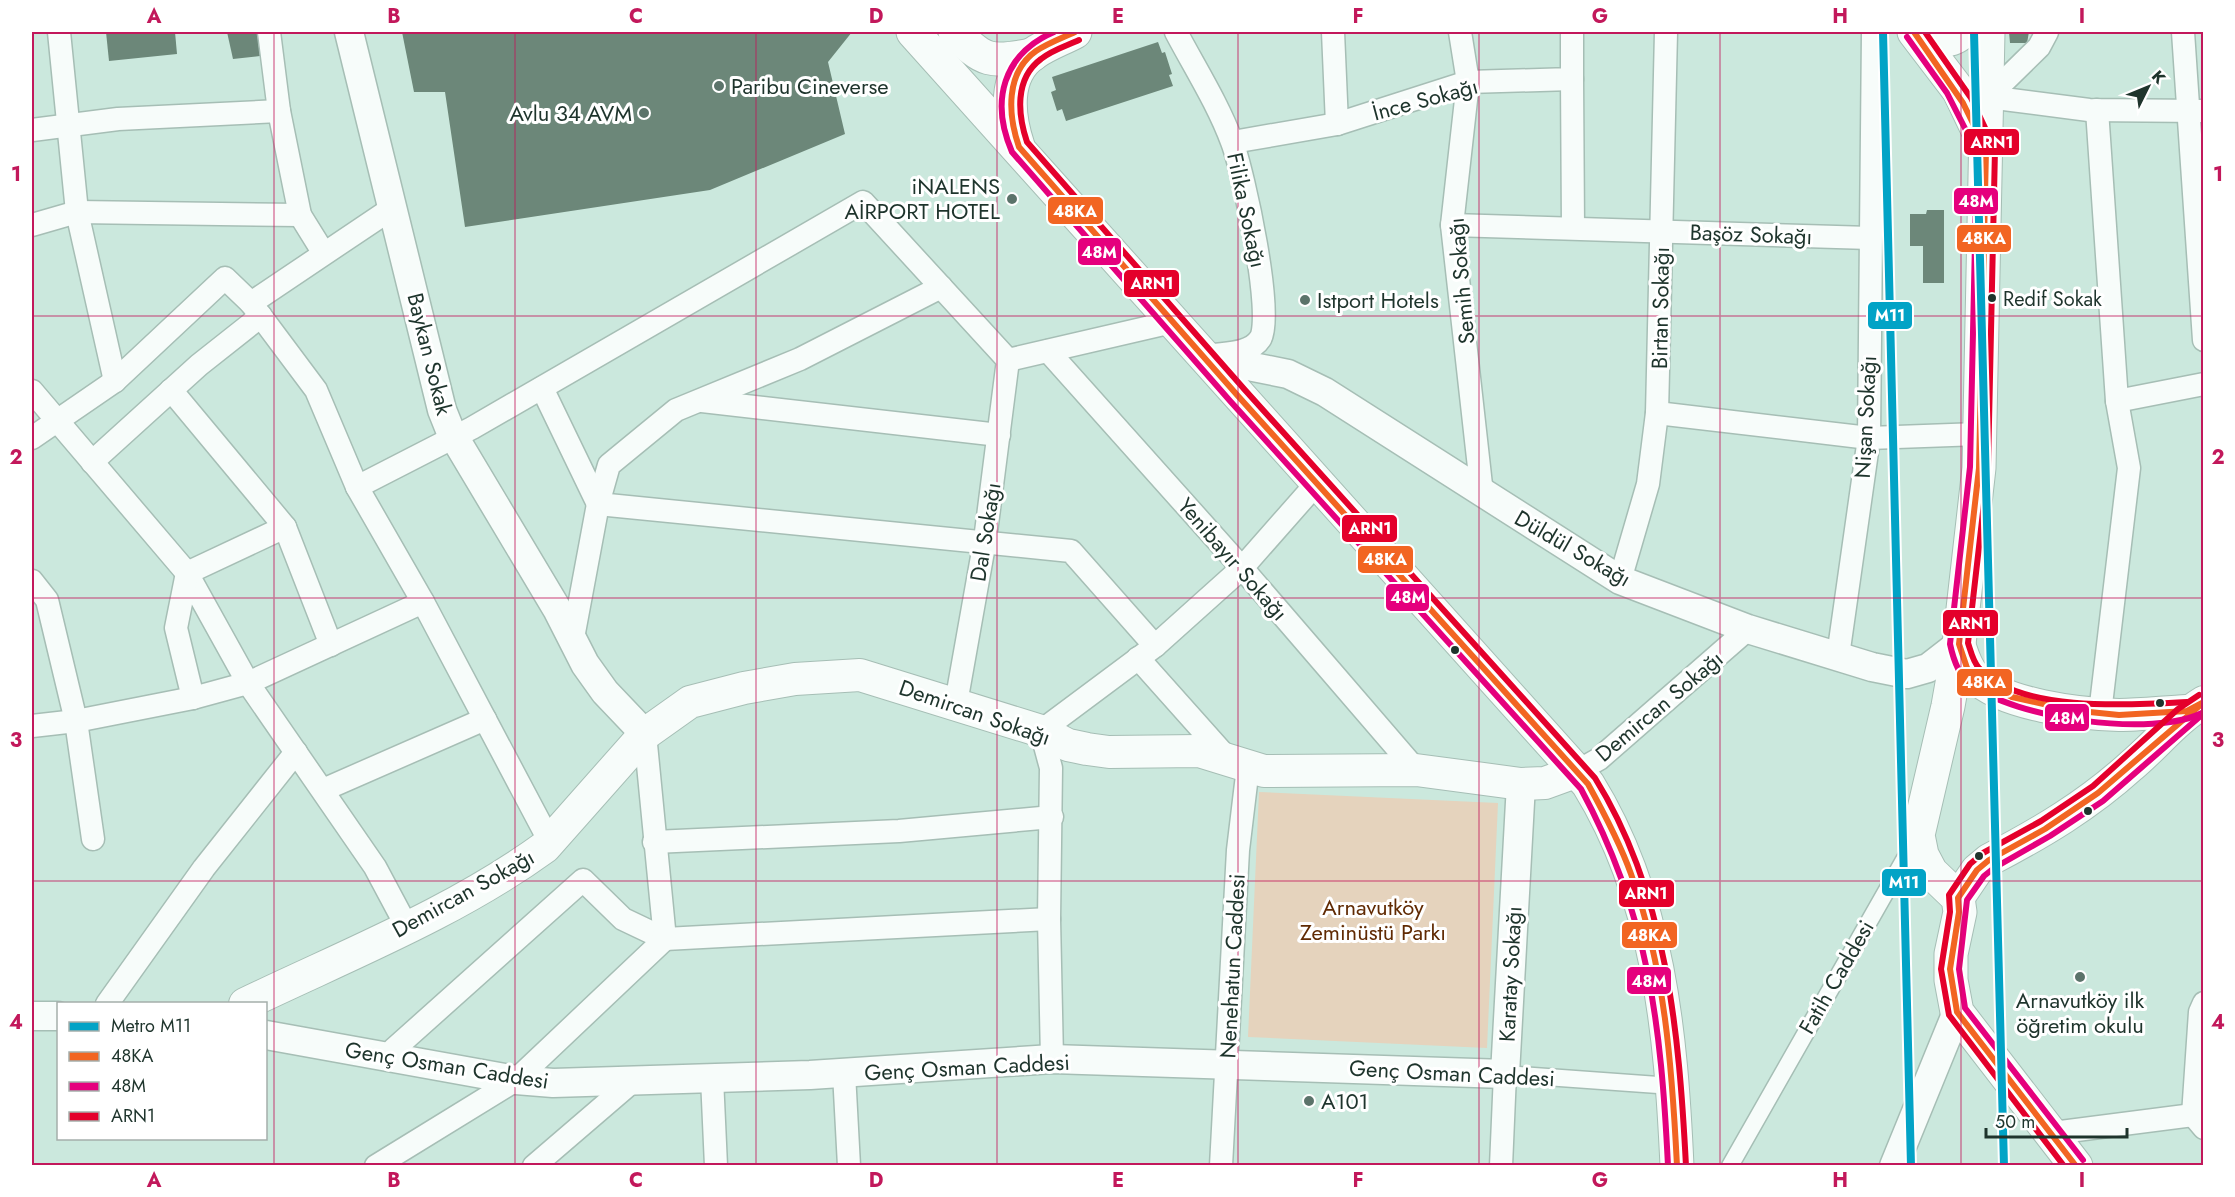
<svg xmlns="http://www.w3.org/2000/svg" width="2235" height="1197" viewBox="0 0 2235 1197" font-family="Jost,sans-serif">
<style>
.green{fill:#e5d3bd}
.building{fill:#6c8779}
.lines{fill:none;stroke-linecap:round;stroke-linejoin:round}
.pedestrian-casing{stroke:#a6beb5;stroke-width:19}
.minor-casing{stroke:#a6beb5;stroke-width:25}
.tertiary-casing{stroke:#a6beb5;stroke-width:31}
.secondary-casing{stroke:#a6beb5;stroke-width:34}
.primary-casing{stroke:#a6beb5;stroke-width:35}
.pedestrian{stroke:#f7fcfa;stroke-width:16}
.minor{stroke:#f7fcfa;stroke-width:22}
.tertiary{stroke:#f7fcfa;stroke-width:28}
.secondary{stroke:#f7fcfa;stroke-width:32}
.primary{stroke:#f7fcfa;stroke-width:33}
.bus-1-casing{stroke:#fff;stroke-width:10}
.bus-2-casing{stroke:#fff;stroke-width:10}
.bus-3-casing{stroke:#fff;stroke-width:10}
.bus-1{stroke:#f26522;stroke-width:6}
.bus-2{stroke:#e5007d;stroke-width:6}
.bus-3{stroke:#e4002b;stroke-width:6}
.metro-1-casing{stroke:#fff;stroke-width:12}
.metro-1{stroke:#02a3c6;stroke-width:8}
.grid{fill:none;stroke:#c2185b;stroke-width:1.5;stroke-opacity:0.55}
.poi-dot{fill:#5b736a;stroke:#fff;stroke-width:2}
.bus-dot{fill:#1e342c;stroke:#fff;stroke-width:2}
.labels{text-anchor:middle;stroke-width:6;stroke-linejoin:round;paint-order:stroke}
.bus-label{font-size:20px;fill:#1e342c;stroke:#fff;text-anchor:start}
.poi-label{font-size:22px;fill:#1e342c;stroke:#fff;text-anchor:start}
.street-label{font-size:22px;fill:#1e342c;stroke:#fff}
.park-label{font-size:22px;fill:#602a03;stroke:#fff}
.line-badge{stroke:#fff;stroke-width:2}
.badge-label{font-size:16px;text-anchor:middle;font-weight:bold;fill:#fff}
.neatline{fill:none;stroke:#c2185b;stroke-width:2}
.grid-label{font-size:20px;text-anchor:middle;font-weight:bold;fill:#c2185b}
</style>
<rect width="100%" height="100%" fill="#cbe8dd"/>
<polygon class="green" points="1259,792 1498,803 1487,1048 1248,1037"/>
<g class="building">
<polygon points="106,32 175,32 177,54 109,61"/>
<polygon points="227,32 257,32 260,56 233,59"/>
<polygon points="402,32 852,32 828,62 845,134 710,190 465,227 445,92 414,92"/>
<polygon points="2009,32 2029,32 2027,43 2010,43"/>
<polygon points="1158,42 1162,53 1165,52 1172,74 1169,75 1173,86 1066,121 1062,109 1057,111 1051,92 1056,90 1052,77"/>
<polygon points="1927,210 1944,210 1944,283 1923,283 1923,246 1910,246 1910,214 1926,214"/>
</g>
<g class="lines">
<defs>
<g id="pedestrian">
<polyline points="1505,1074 1672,1086"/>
<polyline points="1730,1166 1916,839"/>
</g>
<g id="minor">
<polyline points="59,32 77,212 115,381"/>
<polyline points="269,32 279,111 300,215 323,252"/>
<path d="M1176,32C1195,68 1218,104 1232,142C1243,170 1275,318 1260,339C1251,353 1228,353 1214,355"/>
<polyline points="1333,32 1337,124"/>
<polyline points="1460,32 1468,82 1452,225 1482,494"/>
<polyline points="2183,32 2204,340"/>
<polyline points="1572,79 1573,228"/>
<polyline points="1988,97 2089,110 2202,111"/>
<polyline points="1988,97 2039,47 2047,32"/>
<polyline points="2097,110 2117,401 2129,468 2100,713"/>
<polyline points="32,130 118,119 279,111"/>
<polyline points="1233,142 1337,124 1468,82 1572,79 1572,32"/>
<polyline points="32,225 77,212 300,215"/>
<polyline points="1452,225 1870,238"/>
<polyline points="251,303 394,207"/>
<polyline points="1048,351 1242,568 1416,770"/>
<polyline points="542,388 598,504 1071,551 1155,646"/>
<polyline points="171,390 285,527 331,645"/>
<polyline points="32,391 187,573 248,683 375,867 407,927"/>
<polyline points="702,401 999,435"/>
<polyline points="2117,401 2204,384"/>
<polyline points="1657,413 1869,438 1979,434"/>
<polyline points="32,438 115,381 225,278 251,303 316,390 357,487 423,602 550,842"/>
<polyline points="92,462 199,365 261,316"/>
<polyline points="357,487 472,428 863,202 1008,360 1172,322"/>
<polyline points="1620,580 1648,484 1657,413 1666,32"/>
<polyline points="32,581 47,600 76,721 93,839"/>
<polyline points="573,638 598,504 609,465 676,410 800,359 941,287"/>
<polyline points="1838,656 1869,438 1873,32"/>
<polyline points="1138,658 1229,760"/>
<polyline points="193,698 176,628 187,573 285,527"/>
<polyline points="956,703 985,540 1008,360"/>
<polyline points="32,726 76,721 193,698 248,683 423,602"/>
<polyline points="1578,771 1599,759 1748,629"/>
<polyline points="323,790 485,719"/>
<polyline points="654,842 899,831 1052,817"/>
<polyline points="2204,1003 2200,1012 2193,1115 2204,1128"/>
<polyline points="107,1004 204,868 296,752"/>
<polyline points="390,1057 394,1049 583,880 623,919 665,939 1049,919"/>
<polyline points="1052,1059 1049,919 1051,768 1041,731 1155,646 1242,568 1316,484"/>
<polyline points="844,1073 849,1166"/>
<polyline points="712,1078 716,1166"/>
<polyline points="2053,1133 2193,1115"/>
<polyline points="376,1166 516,1080 665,939 645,734"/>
<polyline points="534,1166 633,1081"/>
<polyline points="1221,1166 1238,850 1248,767"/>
<polyline points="1501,1166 1505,1074"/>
</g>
<g id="tertiary">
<polyline points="349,32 442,410 450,430 557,609 585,664 605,692 645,734"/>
<polyline points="1203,357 1288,374 1325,392 1620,580 1748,629 1872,667 1907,674 1928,668 1959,644"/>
<polyline points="32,1016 58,1016"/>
<polyline points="266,1035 516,1080 553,1083 810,1075 1052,1059 1505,1074 1521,784"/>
<polyline points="1894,1166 1957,1012"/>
</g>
<g id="secondary">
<path d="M1959,644C1963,656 1966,668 1975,677C2003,705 2080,714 2119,715C2141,715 2165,712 2187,711"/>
<path d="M1958,898L1977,870L1989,860C2041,833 2088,805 2131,766C2156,745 2176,719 2204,702"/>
<path d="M245,1004C347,955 454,913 545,847L645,734L690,702L744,688L795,679L860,675L1041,731L1068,745L1087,749L1109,752L1199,751L1264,771L1416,770L1521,784L1545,783L1578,771"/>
</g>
<g id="primary">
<path d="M913,32L1588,784C1659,899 1671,1034 1677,1166"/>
<path d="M955,32C983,62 991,63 1032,55"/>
<polyline points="1914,32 1959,91 1984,143"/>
<path d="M1915,32C1930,38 1949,46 1962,32"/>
<polyline points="1988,32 1979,468 1959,644 1948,706 1918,835 1922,855 1931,872 1958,898 1960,912 1951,954 1951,980 1957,1012 2076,1166"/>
<path d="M1018,146C1008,116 1003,75 1033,54C1045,45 1062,39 1075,32"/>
</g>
</defs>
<use href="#pedestrian" class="pedestrian-casing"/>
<use href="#minor" class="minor-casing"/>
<use href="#tertiary" class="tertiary-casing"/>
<use href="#secondary" class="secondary-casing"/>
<use href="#primary" class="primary-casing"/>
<use href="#pedestrian" class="pedestrian"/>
<use href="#minor" class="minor"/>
<use href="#tertiary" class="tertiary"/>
<use href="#secondary" class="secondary"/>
<use href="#primary" class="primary"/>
<defs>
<g id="bus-1">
<path d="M1075,32C1062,38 1048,43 1036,51C1005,73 1008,115 1019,147L1238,396L1588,784C1604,813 1620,843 1631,874C1665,968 1672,1067 1677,1166"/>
<polyline points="1914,32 1963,103 1986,150 1979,468 1959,644 1967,668 1975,677 2012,697 2070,710 2119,715 2187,711 2204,702"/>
<polyline points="2076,1166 1957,1012 1950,969 1959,912 1958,898 1977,870 1989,860 2045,829 2098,793 2204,702"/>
</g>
<g id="bus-2">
<path d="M1054,32C1003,54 990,101 1012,152L1231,402L1581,789C1649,915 1661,1025 1668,1166"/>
<path d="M1907,37L1947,93L1977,152L1970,467L1950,644C1953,658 1958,675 1970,684C2014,718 2154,739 2204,712"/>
<polyline points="2083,1160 1965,1008 1959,969 1967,900 1984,876 1994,868 2050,836 2103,801 2204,713"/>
</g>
<g id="bus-3">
<path d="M1925,32L1971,98L1995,149L1988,468L1968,643C1971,652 1973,662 1979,668C2018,713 2133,705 2187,702"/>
<path d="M1079,40C1066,46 1052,50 1041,59C1014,79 1018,115 1027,142L1245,390L1595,778C1667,894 1679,1032 1686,1166"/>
<polyline points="2064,1166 1949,1015 1941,969 1950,912 1949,895 1970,864 1983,853 2041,821 2093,786 2178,709 2199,695"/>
</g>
</defs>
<use href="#bus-1" class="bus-1-casing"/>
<use href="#bus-2" class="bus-2-casing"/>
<use href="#bus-3" class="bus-3-casing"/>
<use href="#bus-1" class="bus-1"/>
<use href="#bus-2" class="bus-2"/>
<use href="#bus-3" class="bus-3"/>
<defs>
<g id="metro-1">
<polyline points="1883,32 1911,1166"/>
<polyline points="1974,32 2004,1166"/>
</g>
</defs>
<use href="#metro-1" class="metro-1-casing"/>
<use href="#metro-1" class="metro-1"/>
</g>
<path class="grid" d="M274,32V1166M515,32V1166M756,32V1166M997,32V1166M1238,32V1166M1479,32V1166M1720,32V1166M1961,32V1166M32,316H2204M32,598H2204M32,881H2204"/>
<g class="poi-dot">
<circle cx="719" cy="86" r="6"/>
<circle cx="644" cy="113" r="6"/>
<circle cx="1012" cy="199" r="6"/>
<circle cx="1305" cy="300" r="6"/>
<circle cx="2080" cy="977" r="6"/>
<circle cx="1309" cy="1101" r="6"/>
</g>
<g class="bus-dot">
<circle cx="1992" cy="298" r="5"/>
<circle cx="1455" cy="650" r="5"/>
<circle cx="2160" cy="703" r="5"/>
<circle cx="2088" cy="811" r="5"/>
<circle cx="1979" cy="856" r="5"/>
</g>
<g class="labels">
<g class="bus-label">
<text x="2003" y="306">Redif Sokak</text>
</g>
<g class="poi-label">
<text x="731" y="94">Paribu Cineverse</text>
<text x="632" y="121" text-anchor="end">Avlu 34 AVM</text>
<text x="1000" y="194" text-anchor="end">iNALENS<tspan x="1000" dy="25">AİRPORT HOTEL</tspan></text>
<text x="1317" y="308">Istport Hotels</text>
<text x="2080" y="1008" text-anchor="middle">Arnavutköy ilk<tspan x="2080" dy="25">öğretim okulu</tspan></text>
<text x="1321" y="1109">A101</text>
</g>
<g class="street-label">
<text transform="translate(1425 99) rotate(-15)" y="8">İnce Sokağı</text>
<text transform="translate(1247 210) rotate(78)" y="8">Filika Sokağı</text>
<text transform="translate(1751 234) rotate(2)" y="8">Başöz Sokağı</text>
<text transform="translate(1461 281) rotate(-95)" y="8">Semih Sokağı</text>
<text transform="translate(1660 308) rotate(-89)" y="8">Birtan Sokağı</text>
<text transform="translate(430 354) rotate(76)" y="8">Baykan Sokak</text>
<text transform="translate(1865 417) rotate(-87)" y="8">Nişan Sokağı</text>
<text transform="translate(985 532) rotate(-81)" y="8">Dal Sokağı</text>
<text transform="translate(1573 548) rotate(30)" y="8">Düldül Sokağı</text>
<text transform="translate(1233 559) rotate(49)" y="8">Yenibayır Sokağı</text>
<text transform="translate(1659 706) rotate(-40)" y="8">Demircan Sokağı</text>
<text transform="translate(975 712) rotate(19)" y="8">Demircan Sokağı</text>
<text transform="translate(463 893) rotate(-29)" y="8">Demircan Sokağı</text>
<text transform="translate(1232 966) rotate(-87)" y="8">Nenehatun Caddesi</text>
<text transform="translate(1510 974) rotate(-87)" y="8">Karatay Sokağı</text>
<text transform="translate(1836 977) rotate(-60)" y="8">Fatih Caddesi</text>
<text transform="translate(447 1065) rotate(9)" y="8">Genç Osman Caddesi</text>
<text transform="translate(967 1067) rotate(-3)" y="8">Genç Osman Caddesi</text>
<text transform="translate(1452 1073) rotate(3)" y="8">Genç Osman Caddesi</text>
</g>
<g class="park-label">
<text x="1373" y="915">Arnavutköy<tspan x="1373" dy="25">Zeminüstü Parkı</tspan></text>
</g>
</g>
<g class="line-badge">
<rect x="1963" y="128" width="57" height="28" rx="6" fill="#e4002b"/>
<rect x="1953" y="187" width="46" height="28" rx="6" fill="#e5007d"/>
<rect x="1047" y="196" width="57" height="29" rx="6" fill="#f26522"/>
<rect x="1956" y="224" width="56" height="29" rx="6" fill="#f26522"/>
<rect x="1077" y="237" width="45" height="29" rx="6" fill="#e5007d"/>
<rect x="1123" y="269" width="57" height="29" rx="6" fill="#e4002b"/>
<rect x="1867" y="301" width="46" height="29" rx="6" fill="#02a3c6"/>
<rect x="1341" y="514" width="57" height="29" rx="6" fill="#e4002b"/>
<rect x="1357" y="545" width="57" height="29" rx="6" fill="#f26522"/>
<rect x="1385" y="583" width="45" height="29" rx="6" fill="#e5007d"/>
<rect x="1942" y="609" width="57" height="28" rx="6" fill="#e4002b"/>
<rect x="1956" y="668" width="57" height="29" rx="6" fill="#f26522"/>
<rect x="2044" y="703" width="46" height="29" rx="6" fill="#e5007d"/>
<rect x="1881" y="868" width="46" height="29" rx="6" fill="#02a3c6"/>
<rect x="1618" y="879" width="57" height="29" rx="6" fill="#e4002b"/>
<rect x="1621" y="921" width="57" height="28" rx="6" fill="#f26522"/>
<rect x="1626" y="966" width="46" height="29" rx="6" fill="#e5007d"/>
</g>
<g class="badge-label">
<text x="1992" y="148">ARN1</text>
<text x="1976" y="207">48M</text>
<text x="1075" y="217">48KA</text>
<text x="1984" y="244">48KA</text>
<text x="1099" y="258">48M</text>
<text x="1152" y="289">ARN1</text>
<text x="1890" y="321">M11</text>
<text x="1370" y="534">ARN1</text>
<text x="1385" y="565">48KA</text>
<text x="1408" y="603">48M</text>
<text x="1970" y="629">ARN1</text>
<text x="1984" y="688">48KA</text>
<text x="2067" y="724">48M</text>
<text x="1904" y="888">M11</text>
<text x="1646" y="899">ARN1</text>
<text x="1649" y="941">48KA</text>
<text x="1649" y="987">48M</text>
</g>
<rect width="2235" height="1197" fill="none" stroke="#ffffff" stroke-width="66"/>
<rect x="57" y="1002" width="210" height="138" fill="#ffffff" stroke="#a5aeab" stroke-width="1.5"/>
<rect x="69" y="1022" width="30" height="9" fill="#02a3c6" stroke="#a5aeab" stroke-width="1.5"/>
<text x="111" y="1032" font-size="18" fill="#1e342c">Metro M11</text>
<rect x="69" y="1052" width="30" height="9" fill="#f26522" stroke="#a5aeab" stroke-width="1.5"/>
<text x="111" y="1062" font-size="18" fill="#1e342c">48KA</text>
<rect x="69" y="1082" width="30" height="9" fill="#e5007d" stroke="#a5aeab" stroke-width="1.5"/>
<text x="111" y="1092" font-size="18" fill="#1e342c">48M</text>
<rect x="69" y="1112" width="30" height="9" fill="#e4002b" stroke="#a5aeab" stroke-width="1.5"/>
<text x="111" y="1122" font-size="18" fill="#1e342c">ARN1</text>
<g transform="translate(2148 87) rotate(47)" stroke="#ffffff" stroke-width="4.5" paint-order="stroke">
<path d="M0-4.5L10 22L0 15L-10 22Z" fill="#1e342c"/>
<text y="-9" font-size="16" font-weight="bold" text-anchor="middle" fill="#1e342c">K</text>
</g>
<path d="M1986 1128v9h141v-9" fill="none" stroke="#1e342c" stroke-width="3"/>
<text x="1995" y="1128" font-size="18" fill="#1e342c" stroke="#ffffff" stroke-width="4.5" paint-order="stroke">50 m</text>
<rect x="33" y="33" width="2169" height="1131" class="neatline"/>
<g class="grid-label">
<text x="154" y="23">A</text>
<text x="394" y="23">B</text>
<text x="636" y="23">C</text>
<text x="876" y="23">D</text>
<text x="1118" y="23">E</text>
<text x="1358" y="23">F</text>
<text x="1600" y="23">G</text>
<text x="1840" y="23">H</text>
<text x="2082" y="23">I</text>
<text x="16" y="181">1</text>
<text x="2218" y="181">1</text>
<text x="16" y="464">2</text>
<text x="2218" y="464">2</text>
<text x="16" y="747">3</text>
<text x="2218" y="747">3</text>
<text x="16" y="1029">4</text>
<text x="2218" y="1029">4</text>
<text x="154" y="1187">A</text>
<text x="394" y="1187">B</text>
<text x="636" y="1187">C</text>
<text x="876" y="1187">D</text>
<text x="1118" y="1187">E</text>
<text x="1358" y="1187">F</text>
<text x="1600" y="1187">G</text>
<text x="1840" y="1187">H</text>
<text x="2082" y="1187">I</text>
</g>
</svg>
